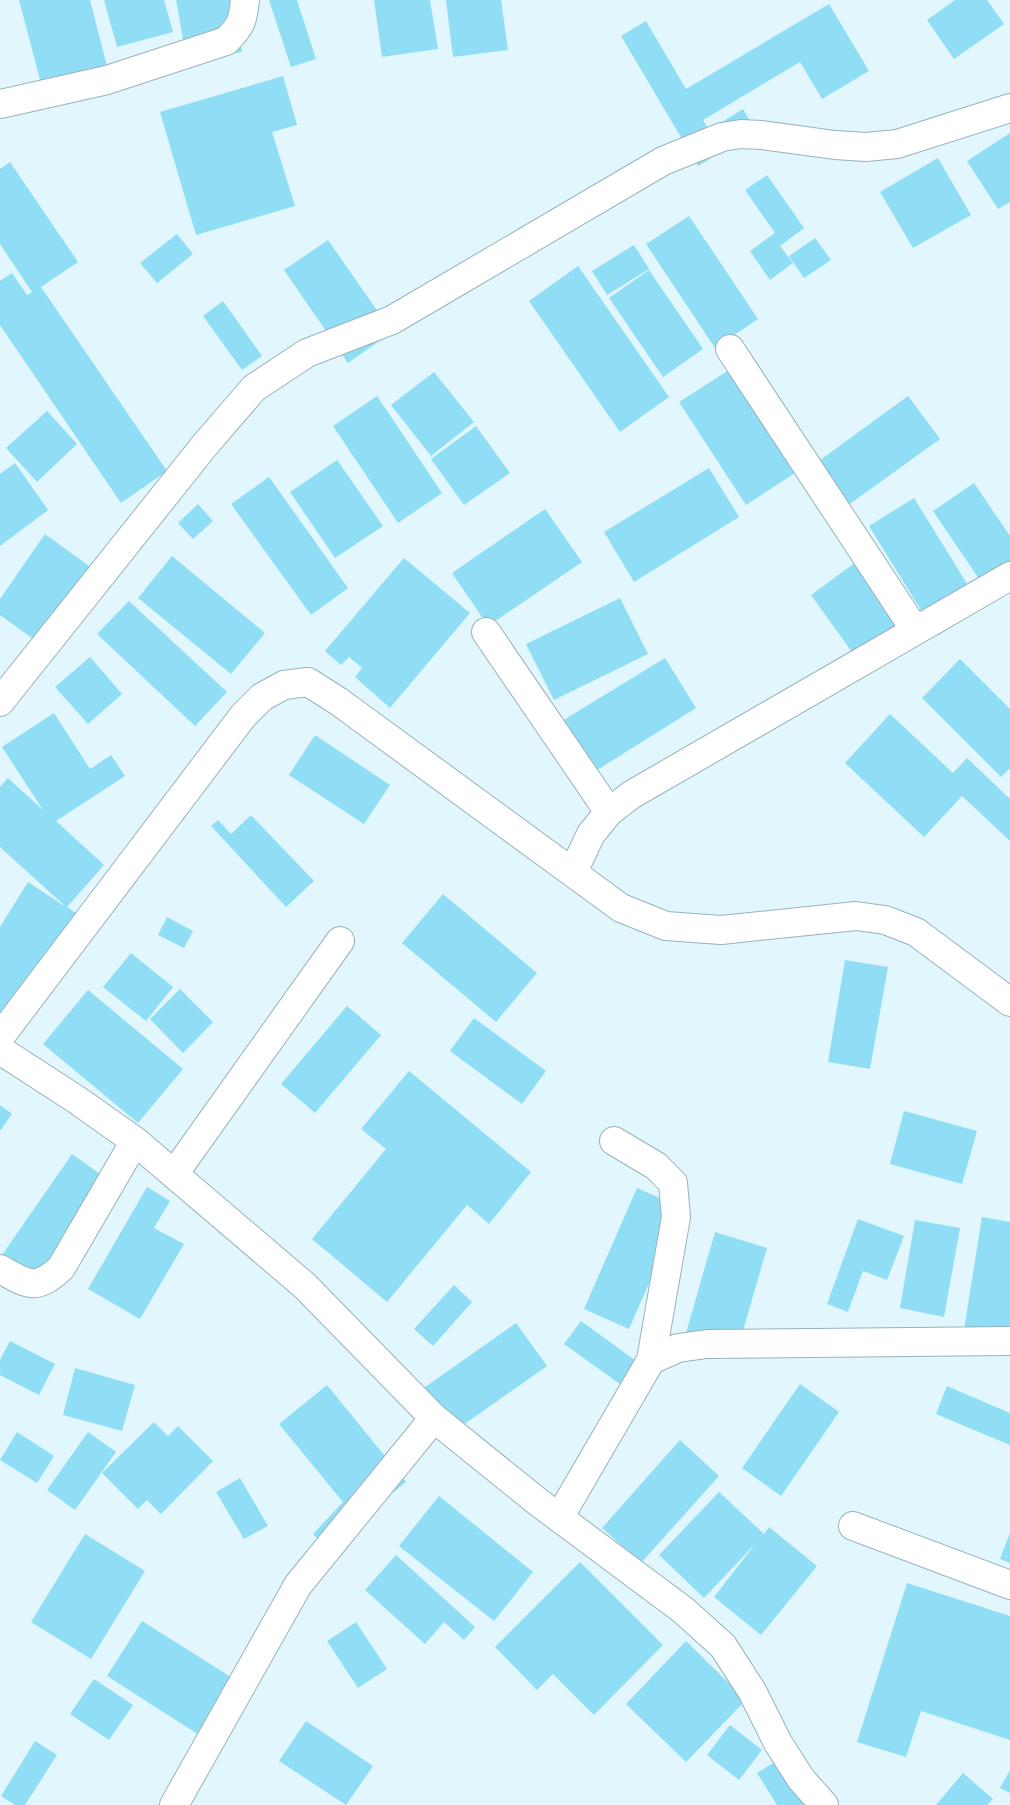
<svg xmlns="http://www.w3.org/2000/svg" width="1010" height="1805" viewBox="0 0 1010 1805" font-family="'Public Sans',sans-serif">
<style>
.building{fill:#90def5}
.lines{fill:none;stroke-linecap:round;stroke-linejoin:round}
.street-casing{stroke:#99b2ba;stroke-width:30}
.street{stroke:#fff;stroke-width:28}
</style>
<rect width="100%" height="100%" fill="#e1f7fd"/>
<g class="building">
<polygon points="19,0 90,0 109,74 43,91"/>
<polygon points="104,0 164,0 173,32 117,47"/>
<polygon points="176,0 233,0 242,52 187,61"/>
<polygon points="269,0 297,0 316,59 291,67"/>
<polygon points="374,0 430,0 438,49 382,57"/>
<polygon points="446,0 501,0 508,50 453,57"/>
<polygon points="955,0 987,0 1004,24 954,59 927,20"/>
<polygon points="829,4 869,71 822,99 800,62 703,120 709,130 743,109 756,131 698,166 621,36 646,21 686,89"/>
<polygon points="283,76 297,125 272,132 295,206 196,235 160,112"/>
<polygon points="1010,133 1010,202 998,209 967,161"/>
<polygon points="938,158 971,215 913,248 880,192"/>
<polygon points="10,162 78,262 41,287 167,471 121,503 0,325 0,281 12,273 27,295 32,292 0,244 0,169"/>
<polygon points="767,175 804,228 780,246 793,263 770,280 750,251 775,233 745,190"/>
<polygon points="689,216 758,319 715,348 646,244"/>
<polygon points="177,234 193,254 157,283 140,263"/>
<polygon points="815,238 831,260 804,278 789,256"/>
<polygon points="328,240 392,332 348,363 284,270"/>
<polygon points="634,245 649,269 607,295 592,271"/>
<polygon points="578,266 669,397 620,432 529,301"/>
<polygon points="649,270 703,349 663,377 609,298"/>
<polygon points="223,301 262,356 242,370 203,316"/>
<polygon points="729,370 795,473 746,505 679,402"/>
<polygon points="434,372 474,422 431,456 391,405"/>
<polygon points="377,396 442,493 398,523 333,426"/>
<polygon points="908,396 940,439 847,506 816,463"/>
<polygon points="47,411 77,444 37,482 6,448"/>
<polygon points="476,426 510,473 464,505 431,459"/>
<polygon points="337,460 383,526 335,558 290,492"/>
<polygon points="15,463 48,510 0,546 0,474"/>
<polygon points="709,468 739,517 634,582 604,532"/>
<polygon points="269,477 348,588 311,615 231,504"/>
<polygon points="974,483 1010,536 1010,585 992,598 933,511"/>
<polygon points="914,498 982,608 937,636 869,526"/>
<polygon points="198,504 213,521 193,539 178,523"/>
<polygon points="545,509 582,562 488,626 452,573"/>
<polygon points="45,534 100,574 47,649 0,615 0,599"/>
<polygon points="172,556 265,633 231,674 138,598"/>
<polygon points="404,558 470,613 390,708 355,677 362,668 349,657 341,665 325,651"/>
<polygon points="856,562 902,626 857,659 811,595"/>
<polygon points="620,598 648,654 554,700 526,644"/>
<polygon points="129,601 227,692 195,726 97,634"/>
<polygon points="90,657 122,694 88,724 55,687"/>
<polygon points="665,658 696,708 594,772 562,721"/>
<polygon points="960,659 1010,709 1010,770 1009,769 1001,777 922,698"/>
<polygon points="54,713 90,769 111,755 125,776 56,821 104,865 67,907 79,915 12,1020 0,1013 0,927 28,882 66,907 0,847 0,787 8,778 43,810 2,747"/>
<polygon points="890,714 953,773 967,758 1010,799 1010,841 962,796 924,837 845,763"/>
<polygon points="315,735 390,785 364,824 289,775"/>
<polygon points="251,815 314,881 286,907 211,826 218,820 231,834"/>
<polygon points="443,894 537,973 496,1022 402,943"/>
<polygon points="167,917 193,931 184,948 158,935"/>
<polygon points="131,953 173,987 146,1021 103,987"/>
<polygon points="845,960 888,967 870,1069 828,1062"/>
<polygon points="180,989 213,1022 183,1053 150,1019"/>
<polygon points="88,990 183,1069 138,1123 43,1044"/>
<polygon points="347,1006 381,1035 315,1113 281,1084"/>
<polygon points="474,1018 546,1071 522,1104 450,1051"/>
<polygon points="409,1071 531,1172 489,1224 467,1205 387,1302 312,1239 386,1149 361,1129"/>
<polygon points="0,1105 12,1114 0,1131"/>
<polygon points="904,1111 977,1131 962,1184 890,1164"/>
<polygon points="72,1154 121,1189 51,1289 2,1255"/>
<polygon points="147,1187 170,1201 154,1228 184,1244 140,1319 88,1289"/>
<polygon points="637,1188 682,1208 629,1329 584,1309"/>
<polygon points="982,1217 1010,1222 1010,1344 963,1336"/>
<polygon points="858,1219 904,1236 887,1280 863,1271 848,1312 827,1304"/>
<polygon points="915,1220 960,1228 944,1317 900,1308"/>
<polygon points="715,1232 767,1248 738,1348 686,1333"/>
<polygon points="454,1285 472,1302 433,1346 414,1329"/>
<polygon points="581,1321 654,1374 638,1397 564,1344"/>
<polygon points="516,1323 547,1366 449,1435 418,1392"/>
<polygon points="10,1341 55,1364 39,1395 0,1375 0,1360"/>
<polygon points="75,1368 135,1385 122,1431 63,1415"/>
<polygon points="800,1384 839,1412 781,1496 742,1468"/>
<polygon points="327,1385 406,1482 326,1547 313,1534 343,1502 279,1424"/>
<polygon points="947,1386 1010,1413 1010,1445 936,1414"/>
<polygon points="154,1422 168,1436 178,1426 213,1461 161,1514 147,1500 138,1509 102,1473"/>
<polygon points="17,1432 54,1456 37,1483 0,1460"/>
<polygon points="88,1432 116,1452 75,1510 47,1490"/>
<polygon points="680,1440 719,1476 641,1563 602,1528"/>
<polygon points="240,1478 268,1526 244,1539 216,1492"/>
<polygon points="719,1492 764,1534 769,1527 817,1566 761,1635 714,1597 756,1543 704,1598 659,1555"/>
<polygon points="439,1496 533,1572 494,1621 399,1546"/>
<polygon points="1010,1533 1010,1563 1000,1559"/>
<polygon points="85,1534 145,1571 91,1659 31,1622"/>
<polygon points="396,1555 475,1627 464,1640 444,1622 425,1644 365,1590"/>
<polygon points="580,1562 663,1645 594,1715 553,1674 537,1690 495,1647"/>
<polygon points="907,1583 1010,1616 1010,1740 921,1711 906,1757 857,1742"/>
<polygon points="142,1621 242,1684 207,1740 107,1676"/>
<polygon points="356,1622 387,1669 358,1688 327,1641"/>
<polygon points="686,1641 746,1700 686,1762 626,1704"/>
<polygon points="94,1679 133,1705 109,1740 70,1714"/>
<polygon points="306,1721 373,1766 346,1805 279,1761"/>
<polygon points="730,1725 762,1750 739,1780 707,1755"/>
<polygon points="35,1741 57,1755 25,1805 15,1805 1,1796"/>
<polygon points="778,1760 806,1805 777,1805 757,1773"/>
<polygon points="1010,1770 1010,1793 1000,1788"/>
<polygon points="963,1773 993,1799 987,1805 936,1805"/>
</g>
<g class="lines">
<defs>
<g id="street">
<path d="M0,104L107,80L226,41C241,26 243,21 245,0"/>
<polyline points="730,349 915,630"/>
<polyline points="486,632 609,812"/>
<polyline points="0,702 204,446 254,388 307,353 392,320 663,161 722,137 741,134 762,135 835,145 866,147 897,144 1010,108"/>
<polyline points="573,872 591,834 609,812 631,795 1010,576"/>
<polyline points="0,1037 243,716 262,697 284,685 308,682 338,701 621,908 666,926 721,930 856,916 885,920 916,932 1010,1002"/>
<polyline points="0,1050 77,1100 135,1141 305,1286 434,1418 538,1502 683,1610 723,1646 752,1691 778,1743 801,1779 824,1805"/>
<polyline points="174,1174 340,941"/>
<path d="M0,1269C28,1285 36,1291 61,1268L135,1141"/>
<polyline points="651,1360 678,1348 707,1344 1010,1341"/>
<polyline points="559,1518 651,1360 676,1217 673,1183 656,1166 614,1141"/>
<polyline points="853,1526 1010,1585"/>
<polyline points="174,1805 298,1585 434,1418"/>
</g>
</defs>
<use href="#street" class="street-casing"/>
<use href="#street" class="street"/>
</g>
</svg>
